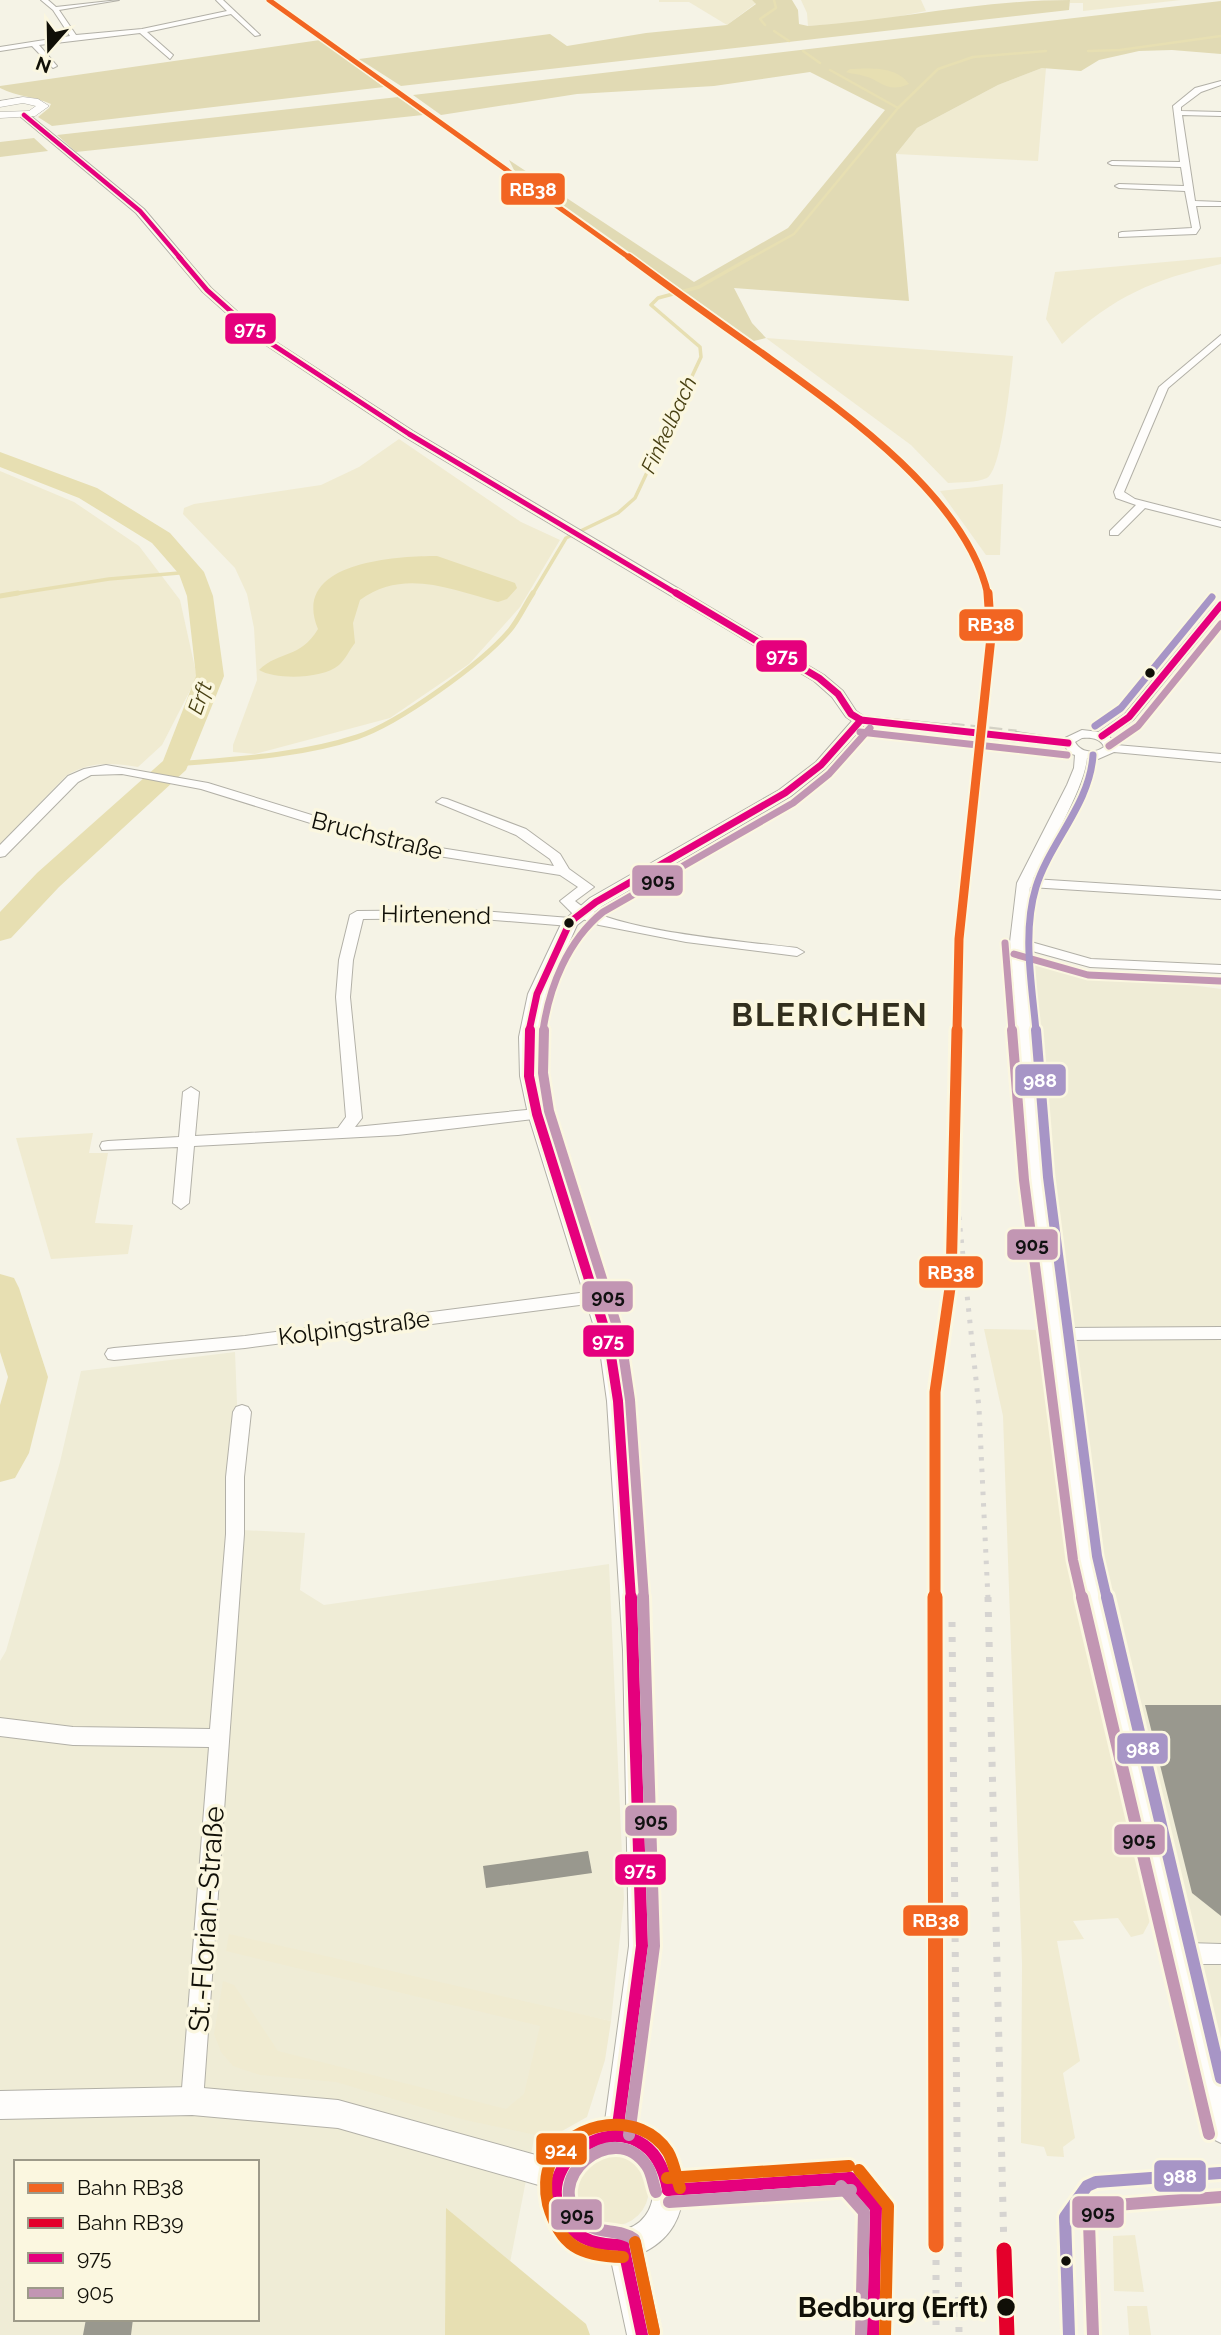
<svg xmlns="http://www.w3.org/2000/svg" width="1221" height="2335" viewBox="0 0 1221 2335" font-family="Raleway,sans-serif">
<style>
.built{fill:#efecd6;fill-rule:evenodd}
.green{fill:#f0ebd1}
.forest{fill:#e1dab4}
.water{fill:#e7dfb2}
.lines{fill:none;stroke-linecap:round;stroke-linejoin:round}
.stream-far2{stroke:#e7dfb2;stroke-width:2.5}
.stream-far1{stroke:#e7dfb2;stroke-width:3.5}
.stream{stroke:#e7dfb2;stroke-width:5}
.river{fill:#e7dfb2;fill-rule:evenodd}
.building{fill:#99988e}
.minor-tunnel{stroke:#d3d1c5;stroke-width:13;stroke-dasharray:13 6;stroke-linecap:butt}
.minor-casing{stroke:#b2b0a7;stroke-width:2}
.tertiary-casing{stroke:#b2b0a7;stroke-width:2}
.secondary-casing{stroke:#b2b0a7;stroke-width:1}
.minor{fill:#fefdfb;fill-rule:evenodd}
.tertiary{fill:#fefdfb;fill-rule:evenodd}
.secondary{fill:#fefdfb;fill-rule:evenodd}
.rail-far1{stroke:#d6d4d1;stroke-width:5;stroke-dasharray:3.5 8;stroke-linecap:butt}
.rail{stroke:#d6d4d1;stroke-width:7;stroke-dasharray:5 10;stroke-linecap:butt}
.bus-1-far4-casing{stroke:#fbf7e0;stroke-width:7}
.bus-1-far3-casing{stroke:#fbf7e0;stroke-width:9}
.bus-1-far2-casing{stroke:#fbf7e0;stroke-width:11}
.bus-1-far1-casing{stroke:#fbf7e0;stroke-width:15}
.bus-1-casing{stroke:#fbf7e0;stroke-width:18}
.bus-2-far2-casing{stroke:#fbf7e0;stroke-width:11}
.bus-2-far1-casing{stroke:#fbf7e0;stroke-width:15}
.bus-2-casing{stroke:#fbf7e0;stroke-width:18}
.bus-3-far2-casing{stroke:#fbf7e0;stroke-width:11}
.bus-3-far1-casing{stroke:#fbf7e0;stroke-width:15}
.bus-3-casing{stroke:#fbf7e0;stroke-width:18}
.bus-4-casing{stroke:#fbf7e0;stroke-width:18}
.bus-1-far4{stroke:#e5007d;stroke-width:4.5}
.bus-1-far3{stroke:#e5007d;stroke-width:5}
.bus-1-far2{stroke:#e5007d;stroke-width:7}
.bus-1-far1{stroke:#e5007d;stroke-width:10}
.bus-1{stroke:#e5007d;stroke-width:12}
.bus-2-far2{stroke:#c296b3;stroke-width:7}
.bus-2-far1{stroke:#c296b3;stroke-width:10}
.bus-2{stroke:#c296b3;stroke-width:12}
.bus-3-far2{stroke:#a795c6;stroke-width:7}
.bus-3-far1{stroke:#a795c6;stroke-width:10}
.bus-3{stroke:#a795c6;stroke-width:12}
.bus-4{stroke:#eb660b;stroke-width:12}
.rail-1-far4-casing{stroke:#fbf7e0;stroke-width:8}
.rail-1-far3-casing{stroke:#fbf7e0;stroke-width:10}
.rail-1-far2-casing{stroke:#fbf7e0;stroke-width:13}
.rail-1-far1-casing{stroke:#fbf7e0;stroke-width:17}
.rail-1-casing{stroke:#fbf7e0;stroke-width:20}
.rail-2-casing{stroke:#fbf7e0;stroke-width:20}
.rail-1-far4{stroke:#f26522;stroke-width:5}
.rail-1-far3{stroke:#f26522;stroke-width:7}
.rail-1-far2{stroke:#f26522;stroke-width:9}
.rail-1-far1{stroke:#f26522;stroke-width:11}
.rail-1{stroke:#f26522;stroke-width:15}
.rail-2{stroke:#e4002b;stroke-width:15}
.bus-dot{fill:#100f07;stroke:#fbf7e0;stroke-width:2.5}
.labels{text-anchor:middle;stroke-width:7;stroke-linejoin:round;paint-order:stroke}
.far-water-label{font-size:21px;font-style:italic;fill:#484012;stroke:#fbf7e0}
.street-label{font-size:24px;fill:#100f07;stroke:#fbf7e0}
.near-street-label{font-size:28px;fill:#100f07;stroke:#fbf7e0}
.near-stop-label{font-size:28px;font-weight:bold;fill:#100f07;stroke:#fbf7e0;text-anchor:end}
.district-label{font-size:32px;font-weight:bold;letter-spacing:2px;fill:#322f1d;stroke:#fbf7e0}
.line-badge{stroke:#fbf7e0;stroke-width:2.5}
.badge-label{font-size:19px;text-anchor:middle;font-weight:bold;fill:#fff}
.pale-badge-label{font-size:19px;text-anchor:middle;font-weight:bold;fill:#111}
</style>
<rect width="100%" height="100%" fill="#f5f3e6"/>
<g class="built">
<polygon points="1025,963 1221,989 1221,2040 1105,1573 1069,1346"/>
<path d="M235,1352L242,1530L305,1533L300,1590L324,1605L609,1564L624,1899L611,2021L559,2010L496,2335H0V1661L6,1651L60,1462L81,1371ZM16,2162H257V2319H16Z"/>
</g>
<g class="green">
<polygon points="659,0 752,0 756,3 727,25 689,2 659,2"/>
<polygon points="801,0 921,0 926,11 875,21 808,26 807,13"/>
<polygon points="1070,0 1181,0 1083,11 1083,3 1070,3"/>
<polygon points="1042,68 1046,68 1038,161 896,154 917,128 998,85"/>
<path d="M1221,257V264C1152,280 1116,295 1062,344L1046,319L1055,272Z"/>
<path d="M766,338L1013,356C1011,376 1002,470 987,478C976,483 960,482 948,483L911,445Z"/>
<polygon points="399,439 521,522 560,540 520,607 469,664 390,718 255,754 233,752 233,745 257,680 254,628 247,594 235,568 183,514 184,508 194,504 321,485 359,467"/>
<path d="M0,471L74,502L139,546L180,600L197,677L162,745L138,767C111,763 90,761 66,776L0,844Z"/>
<polygon points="1003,484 1000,555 986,555 940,491"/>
<polygon points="93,1133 89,1153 108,1153 95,1223 133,1225 128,1254 51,1259 16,1138"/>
<polygon points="984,1329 1042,1330 1059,1466 1151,1919 1143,1934 1131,1937 1118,1918 1073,1921 1084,1939 1057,1941 1080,2061 1063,2073 1075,2138 1063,2147 1064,2157 1047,2156 1044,2147 1021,2143 1022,1964 1003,1416"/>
<polygon points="229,1934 611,2021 605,2060 587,2117 555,2135 536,2135 465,2120 336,2082 260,2075 233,2066 221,2052 214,2034 223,1981 234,1985 278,2051 506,2109 524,2094 540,2026 226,1951"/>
<circle cx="612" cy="2189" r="37"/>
<polygon points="1135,2235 1144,2292 1114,2291 1113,2236"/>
<polygon points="1147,2306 1151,2335 1129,2335 1127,2306"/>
</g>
<g class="forest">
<path d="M752,0H792L798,10L799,24L808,26C896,20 982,0 1070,0L1069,10L401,86L359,59L550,34L567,46L646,33L727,25L756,4Z"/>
<polygon points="1221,1 1221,54 1172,50 1139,51 1099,60 1081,71 1042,68 998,85 917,128 896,154 909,301 734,288 752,323 766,338 754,341 514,170 509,160 694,282 788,228 885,110 810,72 714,86 577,94 441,115 413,95"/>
<path d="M320,40L384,87L52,126L38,117L49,108L51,104C34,96 18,97 0,88V86Z"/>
<polygon points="398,97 423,115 76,152 57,135"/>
<polygon points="34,138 48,151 0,157 0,142"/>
</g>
<g class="water">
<path d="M850,69C870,68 897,66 909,84C887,94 881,80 864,76C858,74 852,74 846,72Z"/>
<path d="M437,556L515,583L517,588L507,599L498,602C451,589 403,568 360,600L353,623L355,643C350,649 345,660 339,665C323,679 276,680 259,670C280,650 300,659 318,629C290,562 395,556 437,556Z"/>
<polygon points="446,2208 586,2324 590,2335 445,2335"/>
</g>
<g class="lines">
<g class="stream-far2">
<polyline points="765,25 760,19 776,8 774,0"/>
<polyline points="774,31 789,41"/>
<polyline points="803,51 820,63"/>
<polyline points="1088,51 1120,50 1221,36"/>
<polyline points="830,70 898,108"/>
<polyline points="749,259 794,234 898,108 938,69 973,57 1046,51"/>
</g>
<g class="stream-far1">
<polyline points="7,595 109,579 191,572"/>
<polyline points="532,595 566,538 618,513 635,498 701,357 700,347 651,305 658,298 699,287 752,257"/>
</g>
<g class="stream">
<polyline points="0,596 18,593"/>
<path d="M176,764C236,759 299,756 357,737C399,723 481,664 510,630C519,619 525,605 533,593"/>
</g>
<g class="river">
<polygon points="0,452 97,488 170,533 204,572 213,596 224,676 186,770 59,887 11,938 0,941 0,912 37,873 163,761 196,676 187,596 179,574 152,543 79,498 0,467"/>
<polygon points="0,1274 14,1278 19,1288 48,1377 29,1453 15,1478 0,1482 0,1405 8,1377 0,1352"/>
</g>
</g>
<g class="building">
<polygon points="1145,1705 1221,1705 1221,1916 1192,1893"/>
<polygon points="588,1851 592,1873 486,1888 483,1866"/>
<polygon points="86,2319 133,2319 131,2335 83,2335"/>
</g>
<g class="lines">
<polyline class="minor-tunnel" points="951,729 1016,736"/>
<defs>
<g id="minor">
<polygon points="41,0 48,0 56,7 119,0 59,10 76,35 142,29 227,11 216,0 223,0 260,35 255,36 231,14 147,32 173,55 170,59 140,33 39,45 57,66 53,68 32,46 0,51 0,47 70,36 53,10"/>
<polygon points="1221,81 1221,85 1201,92 1181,107 1181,111 1221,112 1221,116 1182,115 1195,201 1221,202 1221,206 1196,206 1200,228 1196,234 1119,237 1119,233 1122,232 1192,228 1185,191 1119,188 1115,186 1119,184 1184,186 1181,167 1112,165 1108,163 1112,161 1180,162 1173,106 1195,88"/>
<polygon points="1221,335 1221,343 1168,388 1124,492 1135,499 1221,521 1221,527 1145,508 1118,535 1110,535 1110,531 1136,505 1116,498 1114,492 1159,387"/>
<path d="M1221,602V612L1133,720L1109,736L1116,745L1221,754V762L1114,752L1098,759L1087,758C1085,787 1047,851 1033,879L1221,891V899L1030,887L1024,940L1091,959L1221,965V973L1090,967L1025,949L1044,1178L1064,1328L1221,1327V1339L1065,1340L1094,1558L1187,1943L1221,1944V1964H1192L1221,2083V2143L1213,2139L1209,2131L1076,1558L1048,1339L1045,1334L1047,1331L1028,1178L1010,942L1017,883L1067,785L1074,768L1075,755L1069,753L1065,746L1016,740L1010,736L1016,732L1063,739L1082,730L1099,732L1125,714L1217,603ZM1082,738C1090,737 1101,738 1104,747C1094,754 1081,753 1075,742Z"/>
<polygon points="861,716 951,725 957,729 951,733 857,723 857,717"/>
<path d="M106,765L208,783L396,841L554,866L550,859L516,835L436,802L442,798L447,799L526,829L560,854L569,869L594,887L575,901C608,931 748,942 797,948L804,952L797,956L686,942L599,925L575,916L560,901L578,887L560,875L394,849L201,789L122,774L91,775L78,782L5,856L0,857V845L68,776L84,769Z"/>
<polygon points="469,910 570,918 577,922 570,926 469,918 363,919 353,960 350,997 362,1118 355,1127 537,1109 545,1114 542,1118 398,1135 194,1146 189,1203 181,1209 173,1203 178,1147 102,1150 100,1146 102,1142 108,1141 179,1137 183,1092 191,1087 199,1092 195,1136 338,1128 346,1117 336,997 339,960 350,915 357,911"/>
<polygon points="595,1291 601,1293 603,1297 601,1301 595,1303 245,1348 114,1360 108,1359 105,1354 108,1349 114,1348 245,1336"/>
<polygon points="242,1405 248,1407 251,1412 244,1477 244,1534 203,2101 200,2109 192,2112 184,2109 181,2101 209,1747 73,1745 0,1736 0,1718 73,1727 210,1729 226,1534 226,1477 233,1412 236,1407"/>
</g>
<path id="tertiary" d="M21,113H27L144,209L211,288L259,331L413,431L824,675L843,691L856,711L869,720L826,768L791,796L602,906L577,925L546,994L537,1037L538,1076L546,1114L619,1343L629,1401L647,1650L655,1946L632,2124C693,2148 702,2227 640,2254L657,2335H627L611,2260C572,2258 541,2226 542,2186L338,2128L192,2115L0,2119V2091L192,2087L338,2100L550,2159C560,2137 581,2125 605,2121L629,1946L623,1650L607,1401L599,1343L528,1114L520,1076L519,1037L528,994L562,922L590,898L779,790L816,762L852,721L846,717L832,697L814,681L405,437L251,335L203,292L136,213L21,117ZM607,2149C664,2146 669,2226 617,2231C562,2236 553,2157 607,2149Z"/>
<polygon id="secondary" points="23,97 38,99 49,106 35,116 0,118 0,112 29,111 36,106 23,103 0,107 0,101"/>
</defs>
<use href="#minor" class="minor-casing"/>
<use href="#tertiary" class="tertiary-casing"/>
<use href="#secondary" class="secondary-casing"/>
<use href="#minor" class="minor"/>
<use href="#tertiary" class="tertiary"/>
<use href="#secondary" class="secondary"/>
<polyline class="rail-far1" points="954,1171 979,1408 988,1599"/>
<g class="rail">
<polyline points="988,1597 1004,2250"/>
<polyline points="952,1622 959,2335"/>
<polyline points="936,2245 936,2335"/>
</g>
<defs>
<polyline id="bus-1-far4" points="24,115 140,211 181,259"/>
<polyline id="bus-1-far3" points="179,257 207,290 255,333 409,434 679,595"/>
<g id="bus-1-far2">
<polyline points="676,593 819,678 838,694 851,714 861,720 1068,743"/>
<polyline points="1102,736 1129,717 1221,605"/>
<polyline points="529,1031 537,994 570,922 596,902 785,793 821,765 861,720"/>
</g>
<polyline id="bus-1-far1" points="530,1030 529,1076 537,1114 609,1343 618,1401 631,1599"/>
<g id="bus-1">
<polyline points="617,2133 642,1946 631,1597"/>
<polyline points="850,2178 876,2208 873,2335"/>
<polyline points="668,2190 850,2178"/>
<path d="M623,2245C600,2245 580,2242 566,2222C519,2155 650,2085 668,2190"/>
<polyline points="623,2245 642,2335"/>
</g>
<g id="bus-2-far2">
<polyline points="860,732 1067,755"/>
<polyline points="1109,746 1138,726 1221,624"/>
<polyline points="1005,943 1012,1031"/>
<polyline points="1014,954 1088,975 1220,981"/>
<path d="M543,1031C549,987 568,940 603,912L793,803L829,774L870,728"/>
</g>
<g id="bus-2-far1">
<polyline points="544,1030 543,1073 549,1111 621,1339 630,1400 644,1599"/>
<polyline points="1012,1030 1024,1180 1073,1560 1082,1599"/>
</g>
<g id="bus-2">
<polyline points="1082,1597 1209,2134"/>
<polyline points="629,2135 654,1946 643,1597"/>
<polyline points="841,2186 864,2212 861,2335"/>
<polyline points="669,2202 851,2190"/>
<path d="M654,2332L634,2239C619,2228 598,2235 583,2222C537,2181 614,2116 647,2166C652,2173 653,2184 656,2192"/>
<polyline points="1093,2335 1089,2223 1103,2206 1221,2197"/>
</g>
<g id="bus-3-far2">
<polyline points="1095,726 1121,708 1212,597"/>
<path d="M1036,1031C1032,985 1022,933 1036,887C1050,842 1090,804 1093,755"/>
</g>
<polyline id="bus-3-far1" points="1036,1030 1048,1177 1097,1556 1107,1599"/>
<g id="bus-3">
<polyline points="1107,1597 1221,2078"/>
<polyline points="1069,2335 1065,2217 1087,2186 1096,2182 1220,2173"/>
</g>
<g id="bus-4">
<polyline points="859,2170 888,2206 885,2335"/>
<polyline points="667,2178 849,2166"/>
<polyline points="635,2242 654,2332"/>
<path d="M623,2257C580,2256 560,2246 548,2204C545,2191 545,2174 551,2162C573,2119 641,2110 668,2152C674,2162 676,2177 680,2188"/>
</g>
</defs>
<use href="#bus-1-far4" class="bus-1-far4-casing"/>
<use href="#bus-1-far3" class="bus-1-far3-casing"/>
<use href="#bus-1-far2" class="bus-1-far2-casing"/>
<use href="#bus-1-far1" class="bus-1-far1-casing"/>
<use href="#bus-1" class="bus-1-casing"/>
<use href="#bus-2-far2" class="bus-2-far2-casing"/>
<use href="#bus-2-far1" class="bus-2-far1-casing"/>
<use href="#bus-2" class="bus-2-casing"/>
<use href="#bus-3-far2" class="bus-3-far2-casing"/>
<use href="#bus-3-far1" class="bus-3-far1-casing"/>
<use href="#bus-3" class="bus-3-casing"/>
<use href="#bus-4" class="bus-4-casing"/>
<use href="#bus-1-far4" class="bus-1-far4"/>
<use href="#bus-1-far3" class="bus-1-far3"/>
<use href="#bus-1-far2" class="bus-1-far2"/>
<use href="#bus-1-far1" class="bus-1-far1"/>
<use href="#bus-1" class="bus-1"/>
<use href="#bus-2-far2" class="bus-2-far2"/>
<use href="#bus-2-far1" class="bus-2-far1"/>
<use href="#bus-2" class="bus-2"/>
<use href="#bus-3-far2" class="bus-3-far2"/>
<use href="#bus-3-far1" class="bus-3-far1"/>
<use href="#bus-3" class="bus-3"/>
<use href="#bus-4" class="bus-4"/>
<defs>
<polyline id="rail-1-far4" points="269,0 631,259"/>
<path id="rail-1-far3" d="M629,257C672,289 715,320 759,351C837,407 966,495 988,595"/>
<polyline id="rail-1-far2" points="957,1031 959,939 991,637 988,593"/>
<polyline id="rail-1-far1" points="935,1599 935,1392 951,1281 957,1030"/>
<polyline id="rail-1" points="935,1597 936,2245"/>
<polyline id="rail-2" points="1004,2250 1007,2335"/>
</defs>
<use href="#rail-1-far4" class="rail-1-far4-casing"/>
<use href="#rail-1-far3" class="rail-1-far3-casing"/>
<use href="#rail-1-far2" class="rail-1-far2-casing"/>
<use href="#rail-1-far1" class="rail-1-far1-casing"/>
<use href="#rail-1" class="rail-1-casing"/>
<use href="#rail-2" class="rail-2-casing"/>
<use href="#rail-1-far4" class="rail-1-far4"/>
<use href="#rail-1-far3" class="rail-1-far3"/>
<use href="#rail-1-far2" class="rail-1-far2"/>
<use href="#rail-1-far1" class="rail-1-far1"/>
<use href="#rail-1" class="rail-1"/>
<use href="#rail-2" class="rail-2"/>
</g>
<g class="bus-dot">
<circle cx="1150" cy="673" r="6"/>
<circle cx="569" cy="923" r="6"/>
<circle cx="1066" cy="2261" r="6"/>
<circle cx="1006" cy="2307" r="10"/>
</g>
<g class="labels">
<g class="far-water-label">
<text transform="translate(669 425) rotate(-65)" y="7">Finkelbach</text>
<text transform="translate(200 698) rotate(-70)" y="7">Erft</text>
</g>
<g class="street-label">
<text transform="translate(377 836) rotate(14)" y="8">Bruchstraße</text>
<text transform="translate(436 915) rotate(1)" y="8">Hirtenend</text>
<text transform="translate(354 1328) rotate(-7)" y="8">Kolpingstraße</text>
</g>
<g class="near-street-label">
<text transform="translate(206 1919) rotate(-86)" y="10">St.-Florian-Straße</text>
</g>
<g class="near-stop-label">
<text x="988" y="2317">Bedburg (Erft)</text>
</g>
<g class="district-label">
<text x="830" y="1026">BLERICHEN</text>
</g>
</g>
<g class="line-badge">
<rect x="500" y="172" width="66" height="34" rx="7" fill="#f26522"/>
<rect x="224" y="312" width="53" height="33" rx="7" fill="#e5007d"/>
<rect x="958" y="608" width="66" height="34" rx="7" fill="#f26522"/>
<rect x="755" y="639" width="53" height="34" rx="7" fill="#e5007d"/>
<rect x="631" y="864" width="53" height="33" rx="7" fill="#c296b3"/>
<rect x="1014" y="1063" width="53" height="34" rx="7" fill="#a795c6"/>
<rect x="1006" y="1228" width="53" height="33" rx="7" fill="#c296b3"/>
<rect x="918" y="1255" width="66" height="34" rx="7" fill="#f26522"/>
<rect x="581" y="1280" width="53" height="33" rx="7" fill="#c296b3"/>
<rect x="582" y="1324" width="53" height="34" rx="7" fill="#e5007d"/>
<rect x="1116" y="1732" width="53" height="33" rx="7" fill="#a795c6"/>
<rect x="624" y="1804" width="54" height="33" rx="7" fill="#c296b3"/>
<rect x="1113" y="1823" width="53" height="33" rx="7" fill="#c296b3"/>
<rect x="614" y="1853" width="53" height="33" rx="7" fill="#e5007d"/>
<rect x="902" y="1904" width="67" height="33" rx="7" fill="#f26522"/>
<rect x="535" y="2132" width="53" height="34" rx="7" fill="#eb660b"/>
<rect x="1153" y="2159" width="54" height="34" rx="7" fill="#a795c6"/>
<rect x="1071" y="2195" width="54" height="34" rx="7" fill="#c296b3"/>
<rect x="550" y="2198" width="53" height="33" rx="7" fill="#c296b3"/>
</g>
<g class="badge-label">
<text x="533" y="196">RB38</text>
<text x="250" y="335">975</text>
<text x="991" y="631">RB38</text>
<text x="782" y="662">975</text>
<text x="1040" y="1087">988</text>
<text x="951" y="1279">RB38</text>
<text x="608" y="1347">975</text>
<text x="1143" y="1755">988</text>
<text x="640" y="1876">975</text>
<text x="936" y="1927">RB38</text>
<text x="561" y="2156">924</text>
<text x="1180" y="2183">988</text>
</g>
<g class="pale-badge-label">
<text x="658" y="887">905</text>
<text x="1032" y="1251">905</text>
<text x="608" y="1303">905</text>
<text x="651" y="1827">905</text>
<text x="1139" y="1846">905</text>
<text x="1098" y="2219">905</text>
<text x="577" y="2221">905</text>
</g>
<rect x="14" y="2160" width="245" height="161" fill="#fbf7e0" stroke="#9d9a89" stroke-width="2"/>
<rect x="28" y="2183" width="35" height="10" fill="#f26522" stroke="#9d9a89" stroke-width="2"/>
<text x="77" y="2195" font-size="21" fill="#100f07">Bahn RB38</text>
<rect x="28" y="2218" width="35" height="10" fill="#e4002b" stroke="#9d9a89" stroke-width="2"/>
<text x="77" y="2230" font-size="21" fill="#100f07">Bahn RB39</text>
<rect x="28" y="2253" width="35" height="10" fill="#e5007d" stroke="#9d9a89" stroke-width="2"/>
<text x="77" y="2265" font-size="21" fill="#100f07">975</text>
<rect x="28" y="2288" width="35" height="10" fill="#c296b3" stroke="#9d9a89" stroke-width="2"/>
<text x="77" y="2300" font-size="21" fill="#100f07">905</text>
<g transform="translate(49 49) rotate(200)" stroke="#fbf7e0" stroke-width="5" paint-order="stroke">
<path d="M0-5L12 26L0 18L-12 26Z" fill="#100f07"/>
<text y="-10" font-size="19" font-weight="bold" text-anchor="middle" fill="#100f07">N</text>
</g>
</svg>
